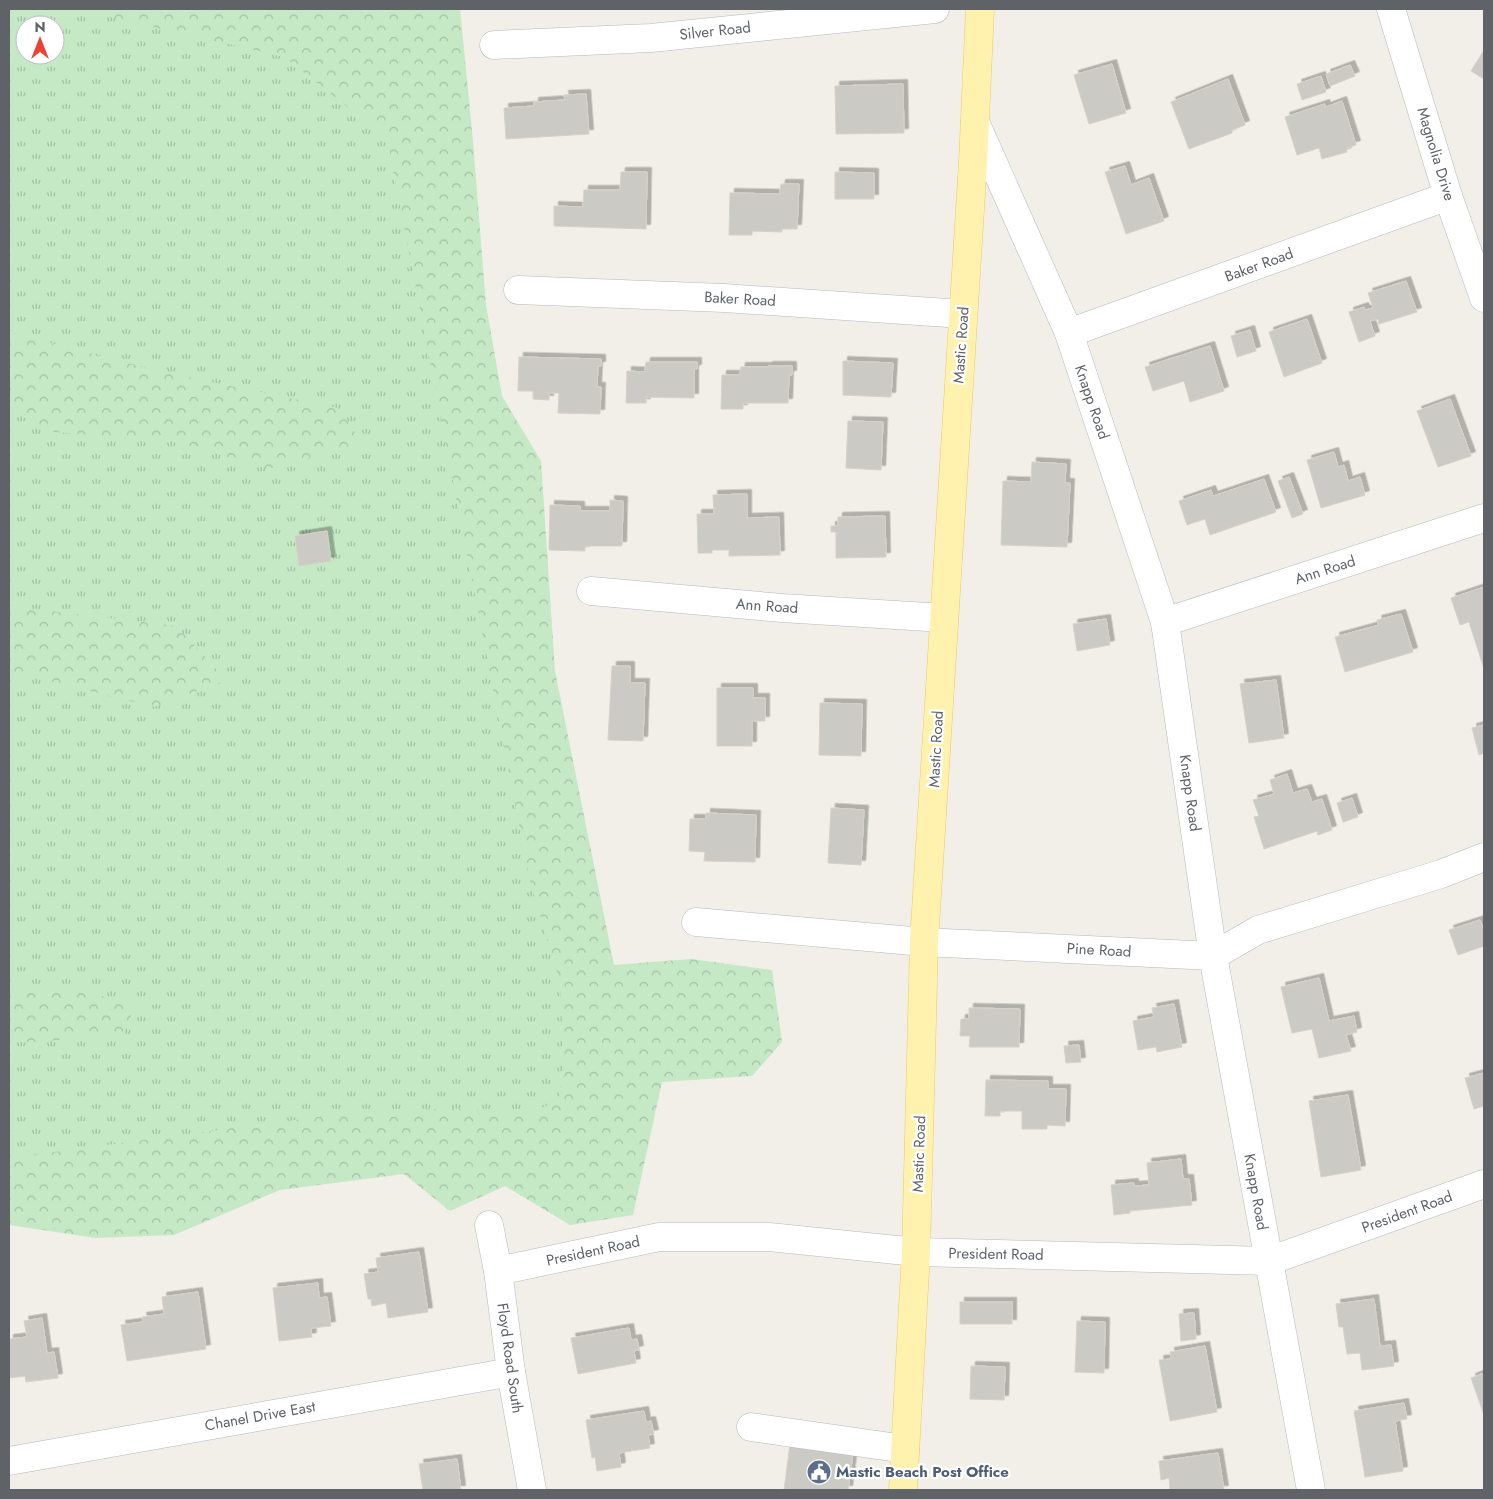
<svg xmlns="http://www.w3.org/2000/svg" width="1493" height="1499" viewBox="0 0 1493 1499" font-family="Jost,sans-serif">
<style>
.grass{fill:url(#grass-tufts);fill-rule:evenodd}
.forest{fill:url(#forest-crowns)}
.building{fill:#cccac5;stroke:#d6d1c6;filter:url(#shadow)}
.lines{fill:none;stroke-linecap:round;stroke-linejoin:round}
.minor-casing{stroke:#b5b8bc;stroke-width:29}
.major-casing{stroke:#f2c960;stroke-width:29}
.minor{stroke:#fff;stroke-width:28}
.major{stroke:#fff2af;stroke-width:28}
.labels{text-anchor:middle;stroke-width:4.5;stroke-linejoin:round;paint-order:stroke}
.street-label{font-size:15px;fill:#5f6368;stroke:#fff}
.service-label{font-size:15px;font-weight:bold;fill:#4e5e75;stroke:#fff;text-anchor:start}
</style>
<defs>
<pattern id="grass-tufts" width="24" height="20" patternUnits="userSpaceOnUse" patternTransform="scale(1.25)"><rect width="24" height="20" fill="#c5e8c5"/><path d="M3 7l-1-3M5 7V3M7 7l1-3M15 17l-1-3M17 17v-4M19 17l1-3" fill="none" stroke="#a3c0a4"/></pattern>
<pattern id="forest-crowns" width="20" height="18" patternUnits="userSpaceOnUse" patternTransform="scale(1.25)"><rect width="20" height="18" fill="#c5e8c5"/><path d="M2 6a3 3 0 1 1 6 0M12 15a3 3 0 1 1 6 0" fill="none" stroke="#a3c0a4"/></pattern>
<filter id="shadow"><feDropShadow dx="4.5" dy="-4.5" stdDeviation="0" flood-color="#0004"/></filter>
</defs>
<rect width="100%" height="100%" fill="#f1efe8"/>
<path class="grass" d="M9,9H427L605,1117L9,1223ZM25,25H55V55H25Z"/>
<g class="forest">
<polygon points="103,9 329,9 353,16 358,9 460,9 473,141 486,305 502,396 541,461 555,671 614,965 691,959 772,970 782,1042 752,1076 662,1082 633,1215 570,1225 505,1186 450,1211 404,1174 280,1190 174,1235 96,1238 9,1225 9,1158 317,1117 450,1108 527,1113 558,1102 564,1067 560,983 530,881 387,138 284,57 92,13"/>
<polygon points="9,332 158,371 338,408 363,444 268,469 173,441 53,432 9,410"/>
<polygon points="9,606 176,626 227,680 154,707 9,671"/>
<polygon points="38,987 89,992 135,1006 124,1034 36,1042 9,1042 9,988"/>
</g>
<g class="building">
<polygon points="1484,50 1484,79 1471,71"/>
<polygon points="1112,64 1126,113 1089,124 1074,75"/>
<polygon points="1350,65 1355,76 1330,86 1326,74"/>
<polygon points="1321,76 1326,92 1302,100 1297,84"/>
<polygon points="1228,79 1245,125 1232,130 1232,133 1189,149 1171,102"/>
<polygon points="903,84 904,133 836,134 835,86"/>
<polygon points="586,94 589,134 506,139 504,108 534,106 534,102 565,100 564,95"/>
<polygon points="1342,101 1356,145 1346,148 1347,152 1322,159 1319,148 1297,155 1285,117 1325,104 1326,107"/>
<polygon points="1125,166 1131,185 1149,178 1164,221 1126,234 1105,172"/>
<polygon points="621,172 647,172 646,229 554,226 554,206 583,207 584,190 620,190"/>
<polygon points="835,172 874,173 874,199 835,199"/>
<polygon points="781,184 799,184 797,229 782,229 782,232 752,231 752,235 729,235 730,193 780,194"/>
<polygon points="1406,281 1417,312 1379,324 1378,319 1370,321 1375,336 1359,342 1349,312 1364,307 1365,310 1373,308 1368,293"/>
<polygon points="1307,319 1322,363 1284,377 1269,332"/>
<polygon points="1250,330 1256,351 1237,357 1231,336"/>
<polygon points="1210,346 1224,391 1190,402 1184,381 1153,391 1145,367"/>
<polygon points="519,357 601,359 601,366 598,366 597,387 601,387 600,414 558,413 559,393 549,393 549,400 533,399 533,391 518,391"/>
<polygon points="843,361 893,363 891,397 843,395"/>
<polygon points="646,362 697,362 697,369 694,369 694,398 646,397 646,403 626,403 627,371 645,372"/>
<polygon points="768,366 792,366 792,375 789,375 788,403 743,403 743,409 721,409 722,375 740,375 741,367 768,367"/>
<polygon points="1450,399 1471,456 1438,467 1417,411"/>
<polygon points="848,421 883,422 881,470 846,468"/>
<polygon points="1334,452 1338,467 1344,465 1348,481 1360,477 1365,495 1321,508 1307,460"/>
<polygon points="1032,462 1066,464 1065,483 1070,483 1067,547 1001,545 1003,481 1031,482"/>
<polygon points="1289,477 1303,514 1292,518 1278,481"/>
<polygon points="1264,479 1276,512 1210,535 1205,519 1187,525 1179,501 1211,490 1213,496"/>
<polygon points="747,494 747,518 779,517 780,555 729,556 729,550 712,550 712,553 698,553 697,514 714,514 713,495"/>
<polygon points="610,500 623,501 622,546 585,546 585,551 549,550 550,505 580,506 580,511 610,511"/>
<polygon points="885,516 886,557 836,558 836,532 831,532 831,526 838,526 838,517"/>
<polygon points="327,531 331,561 299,566 295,536"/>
<polygon points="1484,587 1484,669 1469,622 1460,625 1451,598"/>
<polygon points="1401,614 1413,652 1345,672 1335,637 1379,625 1377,620"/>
<polygon points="1106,619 1110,645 1077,651 1073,624"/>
<polygon points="612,666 630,666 630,683 645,683 643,741 608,740"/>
<polygon points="1276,680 1284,738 1249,743 1240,684"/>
<polygon points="717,688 753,688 753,698 765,698 765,721 752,721 752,746 717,746"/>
<polygon points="820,703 862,704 861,756 819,755"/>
<polygon points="1484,725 1484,753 1479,755 1472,728"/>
<polygon points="1287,774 1293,793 1307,789 1312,802 1322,799 1332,830 1318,835 1317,831 1264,849 1254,817 1259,816 1253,800 1274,794 1270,780"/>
<polygon points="1352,798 1358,817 1343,822 1337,803"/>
<polygon points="831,808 864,810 861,865 828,863"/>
<polygon points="706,813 756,815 755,862 704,861 705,852 689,851 690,819 706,819"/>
<polygon points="1480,920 1484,931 1484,946 1458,955 1449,930"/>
<polygon points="1319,978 1329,1021 1354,1016 1357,1032 1346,1035 1351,1051 1319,1058 1312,1029 1292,1033 1281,987"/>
<polygon points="1174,1004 1182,1047 1157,1052 1156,1047 1138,1050 1133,1021 1154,1017 1152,1008"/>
<polygon points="969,1008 1020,1009 1019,1047 969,1047 970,1036 960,1036 961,1019 969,1019"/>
<polygon points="1079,1045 1081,1062 1066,1063 1064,1046"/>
<polygon points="1484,1073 1484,1106 1474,1109 1465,1078"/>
<polygon points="986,1080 1048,1081 1048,1089 1066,1089 1065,1126 1047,1125 1047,1129 1022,1129 1022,1111 1000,1111 1000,1116 985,1116"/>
<polygon points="1348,1095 1361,1170 1321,1177 1309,1101"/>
<polygon points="1181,1159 1183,1179 1189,1179 1192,1205 1130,1211 1130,1213 1114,1215 1111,1185 1134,1183 1134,1186 1149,1185 1147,1163"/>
<polygon points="419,1252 428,1312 388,1318 386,1303 372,1306 371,1299 368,1299 364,1274 378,1272 376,1258"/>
<polygon points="318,1283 319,1298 327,1297 331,1326 311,1328 312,1337 279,1341 273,1288"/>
<polygon points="198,1292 206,1349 127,1361 121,1325 143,1322 142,1317 164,1314 162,1297"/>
<polygon points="1374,1299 1380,1346 1391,1345 1394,1366 1362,1370 1360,1353 1347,1354 1343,1327 1339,1327 1336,1304"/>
<rect x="960" y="1302" width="52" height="22"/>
<polygon points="1194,1313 1196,1339 1181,1341 1179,1314"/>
<polygon points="42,1318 47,1353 54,1352 58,1378 26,1382 25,1376 9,1378 9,1339 27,1337 24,1321"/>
<polygon points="1077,1321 1105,1322 1104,1373 1075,1372"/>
<polygon points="629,1328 631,1340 637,1339 639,1350 634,1351 636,1363 578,1374 571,1338"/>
<polygon points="1205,1346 1217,1412 1170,1421 1159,1360 1171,1359 1170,1352"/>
<polygon points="971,1366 1005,1367 1004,1400 970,1399"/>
<polygon points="1484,1373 1484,1415 1471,1378"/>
<polygon points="1404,1403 1407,1419 1395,1421 1403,1471 1365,1477 1354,1411"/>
<polygon points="644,1411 646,1422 651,1421 654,1434 648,1435 650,1448 619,1453 621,1467 597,1471 595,1457 592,1458 586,1420"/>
<polygon points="790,1444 853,1453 848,1490 784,1490"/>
<polygon points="1218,1453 1224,1490 1170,1490 1169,1478 1161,1480 1159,1461"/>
<polygon points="457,1459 461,1490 423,1490 419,1464"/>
</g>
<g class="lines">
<defs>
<g id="minor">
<polyline points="1391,9 1448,196 1484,298"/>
<polyline points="494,45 651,38 935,9"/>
<polyline points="975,122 1069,333 1165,622 1213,956 1311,1490"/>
<polyline points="518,290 724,298 963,314"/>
<polyline points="1069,333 1448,196"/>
<polyline points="591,591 782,608 944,618"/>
<polyline points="1165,622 1484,518"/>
<polyline points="696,922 924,942 1213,956 1258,930 1441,874 1484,857"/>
<polyline points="489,1225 498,1271 511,1372 532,1490"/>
<polyline points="498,1271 659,1237 769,1237 916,1252 1269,1261 1484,1184"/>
<polyline points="751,1427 905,1449"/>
<polyline points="9,1461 511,1372"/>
</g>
<polyline id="major" points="903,1490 916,1252 924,942 973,162 980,9"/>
</defs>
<use href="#minor" class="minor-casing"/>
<use href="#major" class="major-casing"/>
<use href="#minor" class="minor"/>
<use href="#major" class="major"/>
</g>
<defs>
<symbol id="civic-disc" viewBox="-11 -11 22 22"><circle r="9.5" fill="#5c6f8a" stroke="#fff"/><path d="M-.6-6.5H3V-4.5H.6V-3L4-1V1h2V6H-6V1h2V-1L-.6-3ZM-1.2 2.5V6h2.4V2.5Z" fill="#fff"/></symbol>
</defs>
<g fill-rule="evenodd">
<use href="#civic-disc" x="805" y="1458" width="28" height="28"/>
</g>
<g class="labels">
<g class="street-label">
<text transform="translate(715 31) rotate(-6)" y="5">Silver Road</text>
<text transform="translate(1436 154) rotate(73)" y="5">Magnolia Drive</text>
<text transform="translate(1259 265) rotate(-20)" y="5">Baker Road</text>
<text transform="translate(740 299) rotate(3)" y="5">Baker Road</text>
<text transform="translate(961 345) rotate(-86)" y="5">Mastic Road</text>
<text transform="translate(1092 402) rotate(71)" y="5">Knapp Road</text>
<text transform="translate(1325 570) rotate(-18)" y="5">Ann Road</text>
<text transform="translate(767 606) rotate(4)" y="5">Ann Road</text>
<text transform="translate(936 749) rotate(-87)" y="5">Mastic Road</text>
<text transform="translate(1190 793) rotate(82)" y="5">Knapp Road</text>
<text transform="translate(1099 950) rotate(3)" y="5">Pine Road</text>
<text transform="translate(919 1154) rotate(-88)" y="5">Mastic Road</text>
<text transform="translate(1256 1192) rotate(80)" y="5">Knapp Road</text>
<text transform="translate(1407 1212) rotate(-20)" y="5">President Road</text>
<text transform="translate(593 1251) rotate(-12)" y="5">President Road</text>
<text transform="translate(996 1254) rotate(1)" y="5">President Road</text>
<text transform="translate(510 1358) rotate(82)" y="5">Floyd Road South</text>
<text transform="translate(260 1416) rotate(-10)" y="5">Chanel Drive East</text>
</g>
<g class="service-label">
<text x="836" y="1477">Mastic Beach Post Office</text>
</g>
</g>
<rect width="1493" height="1499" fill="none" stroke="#5f6368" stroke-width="20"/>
<g transform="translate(40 40)"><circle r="24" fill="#ffffff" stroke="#bfc1c3"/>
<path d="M0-4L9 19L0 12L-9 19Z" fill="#ea4335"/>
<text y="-8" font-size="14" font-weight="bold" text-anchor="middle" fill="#5f6368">N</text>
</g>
</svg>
